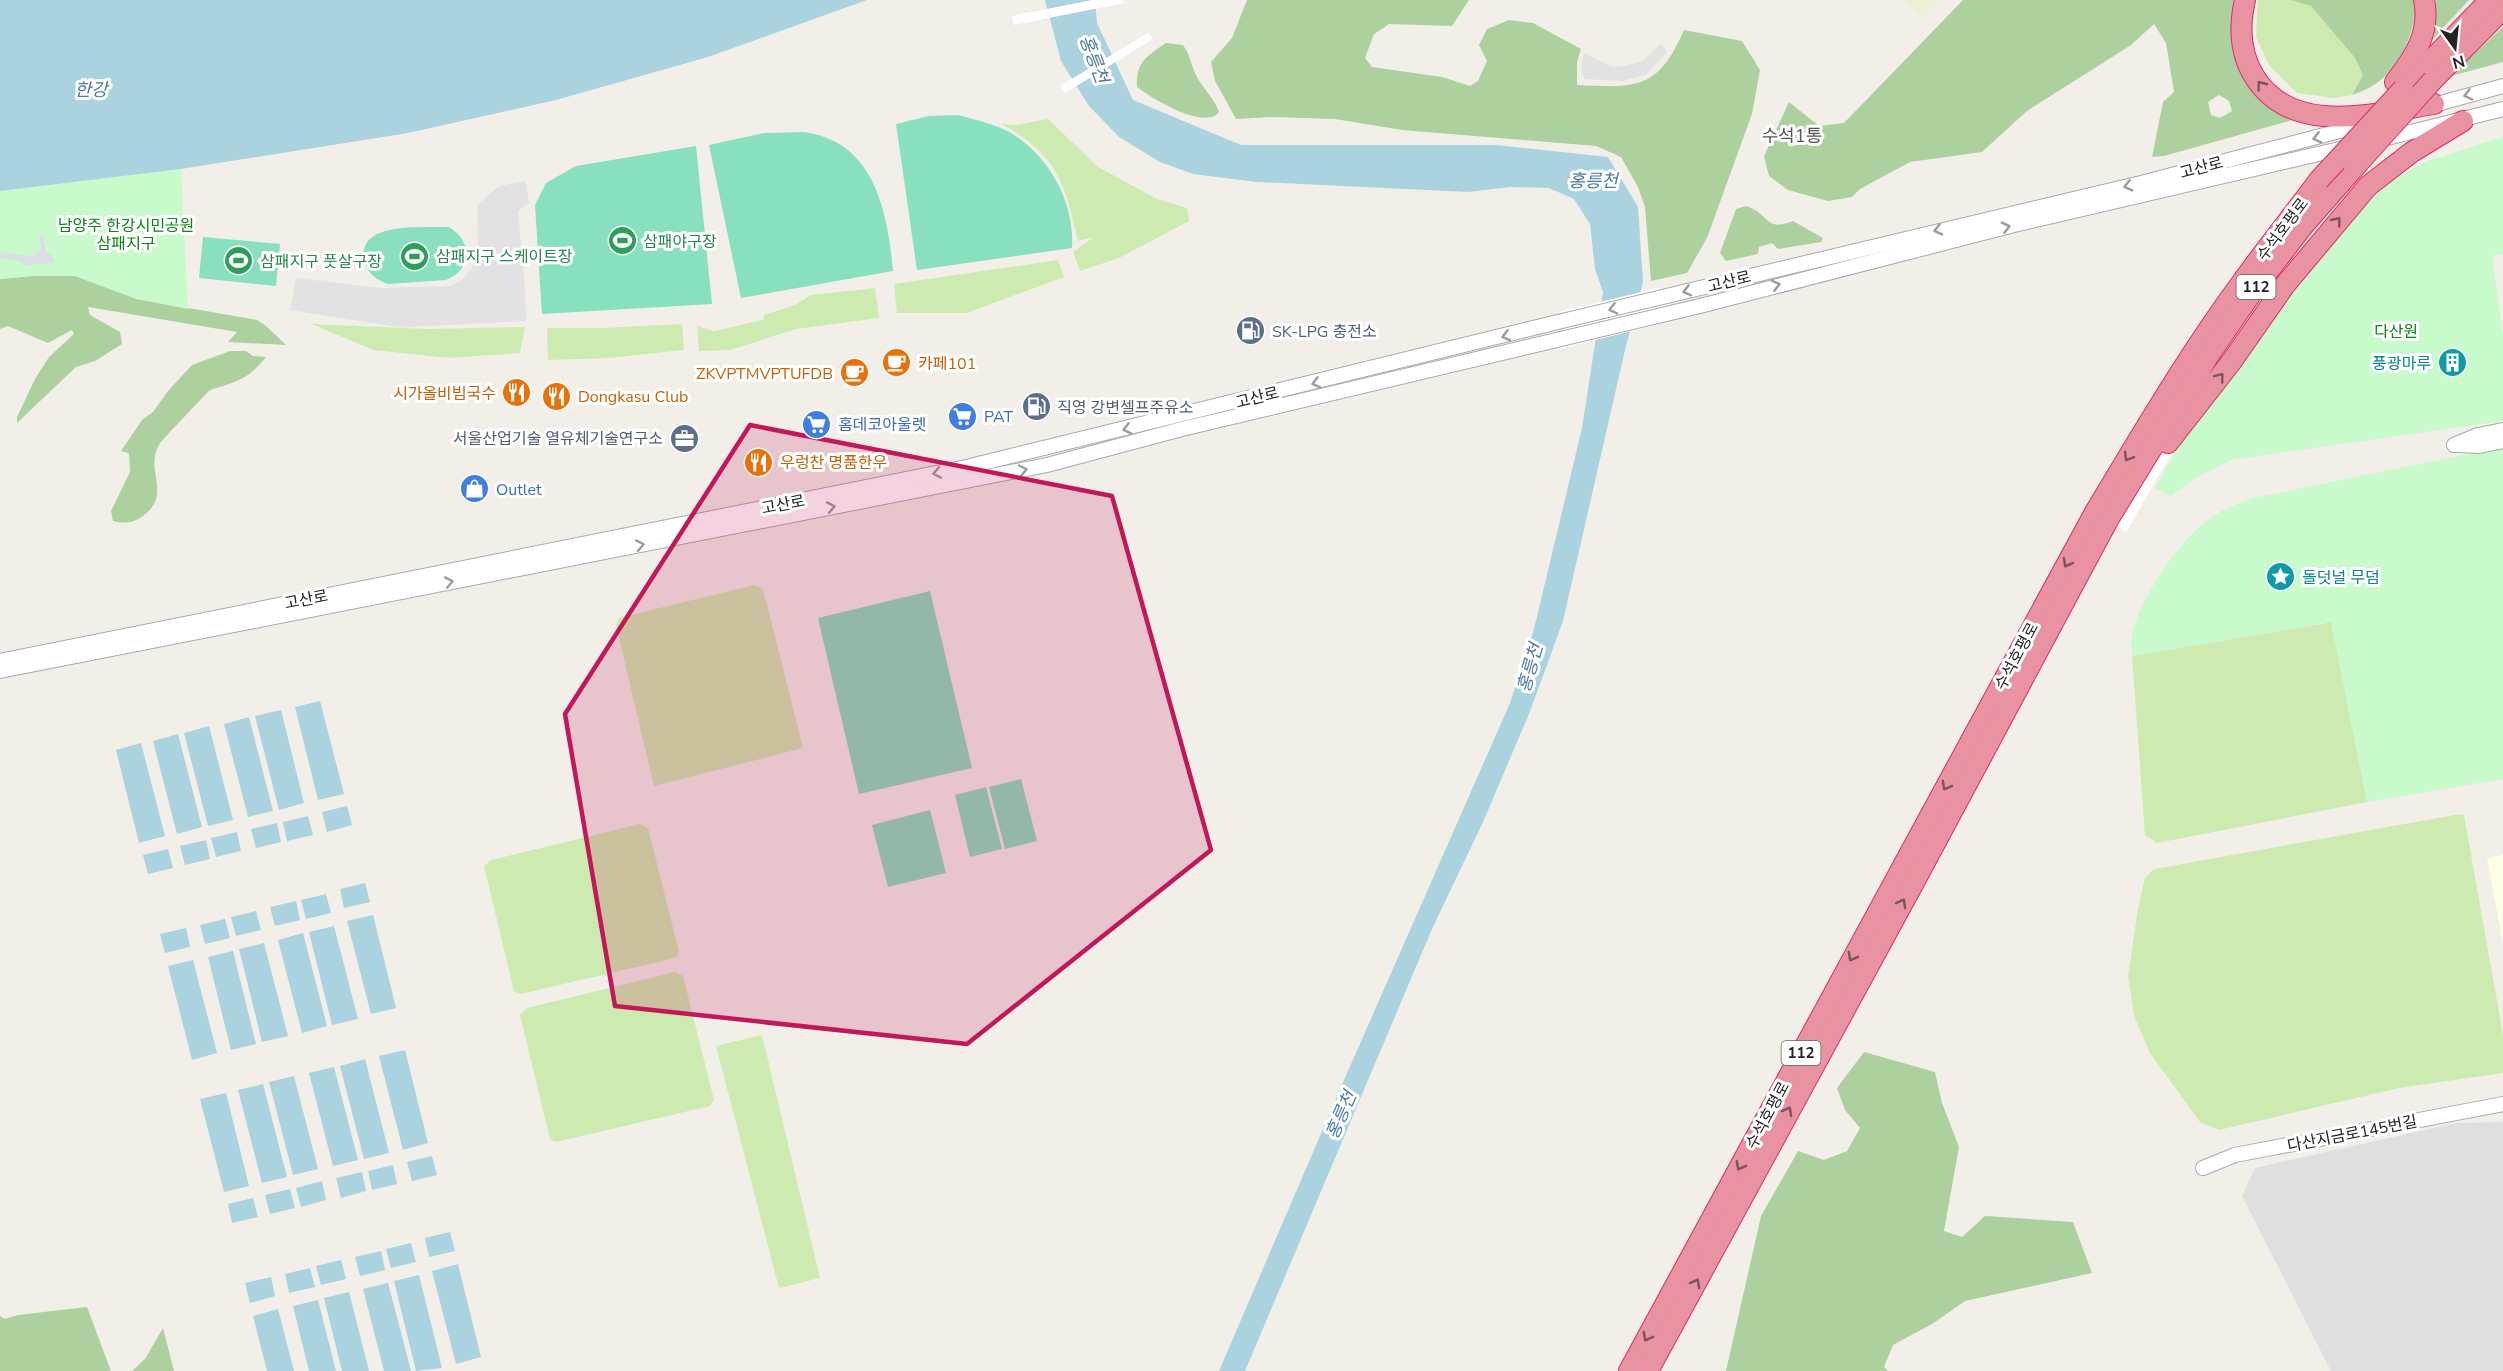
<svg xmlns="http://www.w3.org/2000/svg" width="2503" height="1371" viewBox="0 0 2503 1371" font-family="'Nunito Sans','Noto Sans KR',sans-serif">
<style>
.residential{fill:#e0dfdf}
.education{fill:#ffffe5}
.farmland{fill:#eef0d5}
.grass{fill:#cdebb0}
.forest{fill:#add19e;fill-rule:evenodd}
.park{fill:#c8facc}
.pitch{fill:#88e0be}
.parking{fill:#e2e2e2}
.plaza{fill:#dddde8}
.water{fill:#aad3df}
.pier{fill:#fff}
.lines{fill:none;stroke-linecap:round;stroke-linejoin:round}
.minor-casing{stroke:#a9a9a9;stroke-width:16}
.highway-casing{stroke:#dc2a67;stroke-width:22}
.minor{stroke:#fff;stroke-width:14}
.highway{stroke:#e892a2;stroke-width:20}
.highway-bridge-casing{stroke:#dc2a67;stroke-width:22;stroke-linecap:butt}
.highway-bridge{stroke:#e892a2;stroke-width:20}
.oneway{stroke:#7b545c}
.oneway2{stroke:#9c9c9c}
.marked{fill:#c2185b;fill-opacity:0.2;stroke:#c2185b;stroke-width:4.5;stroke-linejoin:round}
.labels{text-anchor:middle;stroke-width:6;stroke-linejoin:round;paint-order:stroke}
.shield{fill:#fff;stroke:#646464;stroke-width:1.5}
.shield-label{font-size:15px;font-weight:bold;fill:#222}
.street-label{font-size:16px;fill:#222;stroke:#fff}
.park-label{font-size:16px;fill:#0c8416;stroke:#fff}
.leisure-label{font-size:16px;fill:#27864d;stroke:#fff;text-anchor:start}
.service-label{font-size:16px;fill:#4e5e75;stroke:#fff;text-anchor:start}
.food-label{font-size:16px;fill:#c56008;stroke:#fff;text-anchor:start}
.culture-label{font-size:16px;fill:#0d838f;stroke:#fff;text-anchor:end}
.shop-label{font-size:16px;fill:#366cbe;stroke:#fff;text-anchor:start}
.water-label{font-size:18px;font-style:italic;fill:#4a7aab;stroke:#fff}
.neighbourhood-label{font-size:18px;fill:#555;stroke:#fff}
</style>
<rect width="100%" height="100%" fill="#f2efe9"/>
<polygon class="residential" points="2503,1122 2503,1371 2331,1371 2242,1196 2255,1168 2456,1123"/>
<polygon class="education" points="2503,855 2503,943 2487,858"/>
<polygon class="farmland" points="1904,0 1938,0 1923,17"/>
<g class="grass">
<polygon points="2258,0 2291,0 2311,6 2355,58 2363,75 2352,95 2334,98 2297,93 2269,65 2256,37"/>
<path d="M1048,119L1098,167L1157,199L1187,208L1189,221L1119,258L1080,271L1073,252L1094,237L1078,241C1065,183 1057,153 1001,124L1016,125Z"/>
<polygon points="1058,260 1064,277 967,313 897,313 894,284"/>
<polygon points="875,288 879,318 796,329 731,350 699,351 697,326 714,331 763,320 764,315 795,305 811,295"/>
<polygon points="311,324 427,329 525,327 520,353 449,358 374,350"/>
<polygon points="682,324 684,350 610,358 548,360 547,328 605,328"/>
<polygon points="754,585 763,589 803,748 654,786 616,625 619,618"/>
<polygon points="2332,622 2367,802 2157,843 2145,835 2132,656"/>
<polygon points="2460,814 2464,815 2503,1035 2503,1073 2399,1088 2219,1130 2200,1122 2150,1053 2134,1016 2128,976 2138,909 2145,878 2154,869"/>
<polygon points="640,824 648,828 679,952 675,958 521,994 514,991 484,866 491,860"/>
<polygon points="675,972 683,976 714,1100 710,1106 556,1142 550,1139 520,1015 527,1008"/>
<polygon points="762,1035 820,1278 779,1288 716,1046"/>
</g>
<g class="forest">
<path d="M1247,0H1469L1452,26L1389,24L1374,34L1365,58L1372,67L1442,77L1470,86L1478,81L1487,61L1479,45L1487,29L1509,20L1533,23L1581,49L1577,62V85C1636,88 1658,90 1684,30L1742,41L1760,70L1752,114L1707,238L1687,273L1651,281L1645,207L1638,187L1621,157L1596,146L1402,130L1335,119L1274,117L1236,119L1215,81L1211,62L1232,38Z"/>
<path d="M1963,0H2236L2231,25L2239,56L2300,118L2164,156L2152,157L2163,102L2174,92L2166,43L2154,24L2131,45L2027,111L1982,152L1910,162L1860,189L1852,197L1828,201L1788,190L1769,176L1764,156L1789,102L1819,126L1844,123ZM2219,95L2229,101L2232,111L2220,118L2211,115L2208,102Z"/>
<path d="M2291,0H2417L2418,3C2411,44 2395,82 2352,95L2363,75L2355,58L2311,6Z"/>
<polygon points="2436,0 2469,0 2431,41"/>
<polygon points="2503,27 2503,62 2451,76"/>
<path d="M1166,43L1183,45C1190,55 1191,63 1195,73C1201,87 1214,97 1219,112C1205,131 1151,98 1137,87C1136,61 1146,57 1166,43Z"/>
<path d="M1746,206C1772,215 1764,232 1793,221L1823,238L1821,242L1778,249L1772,243L1759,247L1758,254L1726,261L1720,253L1736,209Z"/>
<polygon points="32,276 75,276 137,299 257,320 266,326 286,345 228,342 237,332 88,307 90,315 120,332 122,344 95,361 76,367 17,423 17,417 35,379 49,357 74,334 72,330 48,343 8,326 0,329 0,279"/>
<path d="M230,351H246L253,356L266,357C253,373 246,378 226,385C221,387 213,388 209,391C206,394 161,441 159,445C144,471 173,493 143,516C133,523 125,524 113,521L111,511L130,472L129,453L121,451L142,420L153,412L168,391L192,365Z"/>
<polygon points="1864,1052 1935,1072 1942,1103 1959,1147 1944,1231 1962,1237 1985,1216 2073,1222 2092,1273 1965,1301 1932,1324 1893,1345 1884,1367 1888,1371 1726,1371 1761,1216 1798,1151 1824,1160 1847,1151 1860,1128 1845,1110 1837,1088"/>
<polygon points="87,1307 111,1371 0,1371 0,1316 5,1319 18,1315"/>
<polygon points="163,1328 174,1371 132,1371 145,1359"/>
</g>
<g class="park">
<polygon points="2503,137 2503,254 2492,256 2503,334 2503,421 2231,460 2197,477 2171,496 2155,488 2194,419 2244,364 2284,303 2362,205 2387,184 2424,162"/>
<polygon points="181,169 188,309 137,299 75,276 32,276 0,279 0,191"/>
<path d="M2503,447V779L2367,802L2331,622L2132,656C2132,647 2130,637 2133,629C2145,591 2182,536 2215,515C2229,506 2243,501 2258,497Z"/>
</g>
<g class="pitch">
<path d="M958,115C976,120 995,124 1011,133C1050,157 1075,203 1072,248L917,270L896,124L929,116Z"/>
<path d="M804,132C875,142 887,211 893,271L741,298L709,145L764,133Z"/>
<polygon points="696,146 712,304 542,314 535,205 546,183 576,166"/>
<path d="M449,227C473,241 472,270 446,280L388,284C377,280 369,275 365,263C353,220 424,228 449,227Z"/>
<polygon points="203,237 280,244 276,286 199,278"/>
<polygon points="930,591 972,768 859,794 818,618"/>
<polygon points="1021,779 1037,841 1005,849 989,787"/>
<polygon points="986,787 1002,849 970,857 955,795"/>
<polygon points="930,810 946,873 888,887 872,825"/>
</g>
<g class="parking">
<polygon points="1661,43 1667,52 1646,75 1622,81 1584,79 1581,66 1584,53 1612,67 1626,66 1644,60"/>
<polygon points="526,181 529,203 518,211 525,288 526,321 410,327 391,326 290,310 296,278 380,288 450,286 462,280 473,266 478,247 477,205 499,186"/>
</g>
<polygon class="plaza" points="43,235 46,252 52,255 55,263 24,265 21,261 0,258 0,252 32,257 41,249 39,236"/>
<g class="water">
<polygon points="0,0 867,0 708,57 556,100 408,133 181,169 0,191"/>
<polygon points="1045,0 1095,0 1097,23 1133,100 1241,145 1496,145 1608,157 1638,207 1643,282 1625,350 1563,621 1529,714 1483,822 1432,929 1245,1371 1219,1371 1344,1080 1510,703 1534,629 1582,428 1603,292 1595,269 1590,224 1574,199 1549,188 1511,187 1468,192 1257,182 1193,174 1160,162 1119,137 1089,106 1061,61"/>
<polygon points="320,701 344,794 318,800 295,707"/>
<polygon points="281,710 304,803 279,810 255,716"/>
<polygon points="249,717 273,811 248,817 224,724"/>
<polygon points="209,726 233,820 208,826 184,733"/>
<polygon points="178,734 202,827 177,834 153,741"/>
<polygon points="141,743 165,836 139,843 116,750"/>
<polygon points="347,806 352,825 327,832 322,812"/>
<polygon points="308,816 313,835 287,841 283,822"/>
<polygon points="277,823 281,842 256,848 251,829"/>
<polygon points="237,832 241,851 216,857 211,838"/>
<polygon points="206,840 210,859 185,865 180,846"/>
<polygon points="168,849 173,868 148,874 143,855"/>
<polygon points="365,883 370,902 344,908 340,889"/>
<polygon points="326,894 331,913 306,919 301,900"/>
<polygon points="296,901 300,920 275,926 270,907"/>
<polygon points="256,911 261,930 236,936 231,917"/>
<polygon points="373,915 396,1008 371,1014 347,921"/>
<polygon points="225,919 230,938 205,944 200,925"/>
<polygon points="334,926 358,1019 332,1025 309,932"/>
<polygon points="186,928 190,947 165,953 160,934"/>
<polygon points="303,933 327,1026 302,1033 278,940"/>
<polygon points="264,943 288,1036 262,1042 239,949"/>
<polygon points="233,951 256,1044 231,1050 208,957"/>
<polygon points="193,960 217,1053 192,1060 168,966"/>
<polygon points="405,1050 428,1143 403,1150 379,1056"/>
<polygon points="365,1059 389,1153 364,1159 340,1066"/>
<polygon points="334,1067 358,1160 333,1166 309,1073"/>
<polygon points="294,1076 318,1169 293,1175 269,1082"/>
<polygon points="263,1084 287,1177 262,1183 238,1090"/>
<polygon points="226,1093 249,1186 224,1192 200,1099"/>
<polygon points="432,1156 437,1175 412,1181 407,1162"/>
<polygon points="393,1165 397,1184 372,1190 368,1171"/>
<polygon points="362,1172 366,1191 341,1198 336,1178"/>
<polygon points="322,1181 326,1200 301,1207 296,1188"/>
<polygon points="290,1189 295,1208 270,1214 265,1195"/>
<polygon points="253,1198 258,1217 232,1223 228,1204"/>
<polygon points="450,1232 455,1251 429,1257 425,1238"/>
<polygon points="411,1243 416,1262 391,1268 386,1249"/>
<polygon points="381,1251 385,1270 360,1276 355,1257"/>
<polygon points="341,1260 346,1279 321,1285 316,1266"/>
<polygon points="458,1264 481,1357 456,1364 432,1271"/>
<polygon points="310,1268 315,1287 289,1293 285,1274"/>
<polygon points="419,1275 442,1368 416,1371 394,1281"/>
<polygon points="271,1277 275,1296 250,1303 245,1283"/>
<polygon points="388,1283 411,1371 384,1371 363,1289"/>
<polygon points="349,1292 369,1371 342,1371 324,1298"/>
<polygon points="318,1300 336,1371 309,1371 293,1306"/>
<polygon points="278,1309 294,1371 267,1371 253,1316"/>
</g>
<g class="pier">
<polygon points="1092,0 1123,0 1124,3 1014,25 1012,16"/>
<polygon points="1148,33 1153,39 1065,93 1060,86"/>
<polygon points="1662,287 1667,305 1657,308 1660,324 1559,349 1555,333 1565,330 1559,312"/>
<polygon points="2150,401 2188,425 2126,532 2087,507"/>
</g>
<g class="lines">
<defs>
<g id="minor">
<polyline points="2426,107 2503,86"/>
<polyline points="2379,140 2503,109"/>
<polyline points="2454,445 2478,435 2503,430"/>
<polyline points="2459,445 2479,446 2503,441"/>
<polyline points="0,661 966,467 1562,321 2141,183 2370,123"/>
<polyline points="0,671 1047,465 1182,429 1700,306 2014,225 2348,147"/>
<polyline points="2203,1168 2235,1155 2503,1104"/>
</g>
<g id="highway">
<path d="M2245,0C2239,26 2240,53 2254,76C2292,138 2375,113 2434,104"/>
<polyline points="2433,80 2503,9"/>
<path d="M2395,82C2414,58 2431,32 2424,0"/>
<polyline points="2403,89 2490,0"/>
<polyline points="2168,443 2232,361 2285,285 2368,186 2412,152 2463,121"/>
<path d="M1629,1371L2095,512C2142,434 2188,355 2242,282C2267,247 2294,214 2319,180"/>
<polyline points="1648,1371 1917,877 2108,520 2209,355 2253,291 2303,226 2354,168"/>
</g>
</defs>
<use href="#minor" class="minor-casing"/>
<use href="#highway" class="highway-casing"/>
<use href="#minor" class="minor"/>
<use href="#highway" class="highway"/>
<defs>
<g id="highway-bridge">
<polyline points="2354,168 2433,80"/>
<polyline points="2319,180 2403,89"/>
</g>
</defs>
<use href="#highway-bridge" class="highway-bridge-casing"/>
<use href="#highway-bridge" class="highway-bridge"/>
</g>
<defs><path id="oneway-chevron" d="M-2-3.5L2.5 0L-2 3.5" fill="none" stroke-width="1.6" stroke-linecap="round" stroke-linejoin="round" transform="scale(1.5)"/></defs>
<g class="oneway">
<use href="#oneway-chevron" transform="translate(2261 85) rotate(-127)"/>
<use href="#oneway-chevron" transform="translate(2337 221) rotate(-51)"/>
<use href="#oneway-chevron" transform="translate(2220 377) rotate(-52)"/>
<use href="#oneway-chevron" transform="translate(2128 457) rotate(121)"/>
<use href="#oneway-chevron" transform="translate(2067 563) rotate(119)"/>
<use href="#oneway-chevron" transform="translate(1946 786) rotate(119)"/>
<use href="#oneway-chevron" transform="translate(1902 903) rotate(-61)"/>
<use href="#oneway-chevron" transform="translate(1852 957) rotate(118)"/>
<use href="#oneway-chevron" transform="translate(1788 1111) rotate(-62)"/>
<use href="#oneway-chevron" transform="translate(1740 1166) rotate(118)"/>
<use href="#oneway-chevron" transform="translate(1696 1283) rotate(-61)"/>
<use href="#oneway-chevron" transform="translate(1647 1337) rotate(118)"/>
</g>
<g class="oneway2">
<use href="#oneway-chevron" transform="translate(2468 95) rotate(165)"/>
<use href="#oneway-chevron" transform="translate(2317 138) rotate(166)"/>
<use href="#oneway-chevron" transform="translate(2128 186) rotate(167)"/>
<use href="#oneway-chevron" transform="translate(2006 227) rotate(-14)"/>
<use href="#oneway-chevron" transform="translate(1938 230) rotate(167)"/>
<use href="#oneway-chevron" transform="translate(1776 285) rotate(-14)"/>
<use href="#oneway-chevron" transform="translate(1687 291) rotate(166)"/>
<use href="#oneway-chevron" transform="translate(1613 309) rotate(167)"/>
<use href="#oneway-chevron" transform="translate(1506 336) rotate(166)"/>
<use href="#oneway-chevron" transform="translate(1316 383) rotate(166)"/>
<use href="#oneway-chevron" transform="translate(1127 429) rotate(166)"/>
<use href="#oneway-chevron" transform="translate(1023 470) rotate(-12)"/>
<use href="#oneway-chevron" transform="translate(937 473) rotate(169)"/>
<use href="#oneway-chevron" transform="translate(831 507) rotate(-11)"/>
<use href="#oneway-chevron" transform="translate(640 545) rotate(-11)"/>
<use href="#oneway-chevron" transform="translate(449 582) rotate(-11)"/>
</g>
<path class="marked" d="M750,425L1112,496L1211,850L967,1044L615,1006L565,714Z"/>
<defs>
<symbol id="stadium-disc" viewBox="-11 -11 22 22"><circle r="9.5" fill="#2e9e5b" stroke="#fff"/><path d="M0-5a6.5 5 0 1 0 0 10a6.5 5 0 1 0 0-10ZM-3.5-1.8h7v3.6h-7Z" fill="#fff"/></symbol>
<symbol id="fuel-disc" viewBox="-11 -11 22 22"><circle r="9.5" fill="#5c6f8a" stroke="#fff"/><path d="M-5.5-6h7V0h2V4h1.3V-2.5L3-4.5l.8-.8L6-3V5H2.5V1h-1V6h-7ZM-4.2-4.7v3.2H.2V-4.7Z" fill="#fff"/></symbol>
<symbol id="cafe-disc" viewBox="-11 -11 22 22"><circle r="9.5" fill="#e8710a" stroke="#fff"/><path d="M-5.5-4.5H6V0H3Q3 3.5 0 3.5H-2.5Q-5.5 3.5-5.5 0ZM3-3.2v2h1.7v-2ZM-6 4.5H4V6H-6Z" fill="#fff"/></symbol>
<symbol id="building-disc" viewBox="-11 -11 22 22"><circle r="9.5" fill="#0f9aa8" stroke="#fff"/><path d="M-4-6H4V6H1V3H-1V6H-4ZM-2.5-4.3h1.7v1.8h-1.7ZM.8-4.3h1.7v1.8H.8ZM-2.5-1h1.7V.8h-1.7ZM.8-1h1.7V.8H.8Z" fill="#fff"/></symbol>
<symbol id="restaurant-disc" viewBox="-11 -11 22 22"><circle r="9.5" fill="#e8710a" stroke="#fff"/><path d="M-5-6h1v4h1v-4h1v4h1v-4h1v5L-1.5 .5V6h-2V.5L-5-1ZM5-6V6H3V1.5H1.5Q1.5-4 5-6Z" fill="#fff"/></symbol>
<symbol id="supermarket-disc" viewBox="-11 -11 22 22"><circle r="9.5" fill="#3f7fe0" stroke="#fff"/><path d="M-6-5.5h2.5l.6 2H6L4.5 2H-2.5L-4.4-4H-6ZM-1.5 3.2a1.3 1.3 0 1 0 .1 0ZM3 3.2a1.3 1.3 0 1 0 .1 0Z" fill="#fff"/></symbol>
<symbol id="office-disc" viewBox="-11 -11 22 22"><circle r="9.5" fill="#5c6f8a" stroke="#fff"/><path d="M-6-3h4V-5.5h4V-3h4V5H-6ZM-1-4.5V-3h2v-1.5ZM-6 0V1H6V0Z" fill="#fff"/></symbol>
<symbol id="shop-disc" viewBox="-11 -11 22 22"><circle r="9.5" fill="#3f7fe0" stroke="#fff"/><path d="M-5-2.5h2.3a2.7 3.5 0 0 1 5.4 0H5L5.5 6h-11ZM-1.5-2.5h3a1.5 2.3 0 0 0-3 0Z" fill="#fff"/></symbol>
<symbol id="sight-disc" viewBox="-11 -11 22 22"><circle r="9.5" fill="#0f9aa8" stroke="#fff"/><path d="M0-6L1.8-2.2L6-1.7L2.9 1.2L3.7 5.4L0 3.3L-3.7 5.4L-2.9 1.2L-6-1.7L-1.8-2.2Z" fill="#fff"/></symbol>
</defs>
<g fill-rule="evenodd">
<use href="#stadium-disc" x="606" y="224" width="33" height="33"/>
<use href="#stadium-disc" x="398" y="240" width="33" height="33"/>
<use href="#stadium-disc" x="222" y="244" width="33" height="33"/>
<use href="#fuel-disc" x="1234" y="314" width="33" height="33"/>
<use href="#cafe-disc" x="880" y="346" width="33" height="33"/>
<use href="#building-disc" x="2436" y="346" width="33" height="33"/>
<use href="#cafe-disc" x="838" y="356" width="33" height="33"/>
<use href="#restaurant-disc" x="500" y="376" width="33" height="33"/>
<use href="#restaurant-disc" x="540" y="380" width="33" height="33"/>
<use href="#fuel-disc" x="1020" y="390" width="33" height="33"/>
<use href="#supermarket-disc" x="946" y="400" width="33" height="33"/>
<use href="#supermarket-disc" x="800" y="408" width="33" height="33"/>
<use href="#office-disc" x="668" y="422" width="33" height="33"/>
<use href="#restaurant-disc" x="742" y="446" width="33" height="33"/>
<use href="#shop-disc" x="458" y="472" width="33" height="33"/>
<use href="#sight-disc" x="2264" y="560" width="33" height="33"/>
</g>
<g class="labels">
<g class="shield">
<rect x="2236.5" y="275" width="39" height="24" rx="4.5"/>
<rect x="1781.5" y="1041" width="39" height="24" rx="4.5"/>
</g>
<g class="shield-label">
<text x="2256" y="292">112</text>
<text x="1801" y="1058">112</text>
</g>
<g class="street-label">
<text transform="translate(2201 167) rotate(-15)" y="6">고산로</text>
<text transform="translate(2282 229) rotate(-53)" y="6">수석호평로</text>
<text transform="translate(1729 281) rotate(-14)" y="6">고산로</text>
<text transform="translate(1257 397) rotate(-14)" y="6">고산로</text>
<text transform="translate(783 504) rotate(-11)" y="6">고산로</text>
<text transform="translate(306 599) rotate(-11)" y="6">고산로</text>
<text transform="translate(2016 656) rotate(-62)" y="6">수석호평로</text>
<text transform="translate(1767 1115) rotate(-62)" y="6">수석호평로</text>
<text transform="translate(2352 1133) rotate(-11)" y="6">다산지금로145번길</text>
</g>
<g class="park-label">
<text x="126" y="231">남양주 한강시민공원<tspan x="126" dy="18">삼패지구</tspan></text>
<text x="2396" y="337">다산원</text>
</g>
<g class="leisure-label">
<text x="643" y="247">삼패야구장</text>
<text x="436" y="262">삼패지구 스케이트장</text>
<text x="260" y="267">삼패지구 풋살구장</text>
</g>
<g class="service-label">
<text x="1272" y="337">SK-LPG 충전소</text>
<text x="1057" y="413">직영 강변셀프주유소</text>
<text x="663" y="444" text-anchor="end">서울산업기술 열유체기술연구소</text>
</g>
<g class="food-label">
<text x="918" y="369">카페101</text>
<text x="833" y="379" text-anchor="end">ZKVPTMVPTUFDB</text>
<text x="496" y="399" text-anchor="end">시가올비빔국수</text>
<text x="578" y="402">Dongkasu Club</text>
<text x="780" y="468">우렁찬 명품한우</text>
</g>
<g class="culture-label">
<text x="2431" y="369">풍광마루</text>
<text x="2302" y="583" text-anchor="start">돌덧널 무덤</text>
</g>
<g class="shop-label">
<text x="984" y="422">PAT</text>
<text x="838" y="430">홈데코아울렛</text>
<text x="496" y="495">Outlet</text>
</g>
<g class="water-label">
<text transform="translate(1094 59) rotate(69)" y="6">홍릉천</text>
<text x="91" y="96">한강</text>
<text x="1593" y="187">홍릉천</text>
<text transform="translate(1530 668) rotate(-74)" y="6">홍릉천</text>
<text transform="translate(1341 1115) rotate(-66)" y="6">홍릉천</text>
</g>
<g class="neighbourhood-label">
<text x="1792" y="142">수석1통</text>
</g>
</g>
<g transform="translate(2455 48) rotate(165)" stroke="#ffffff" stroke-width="4.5" paint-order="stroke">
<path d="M0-4.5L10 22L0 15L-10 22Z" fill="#222222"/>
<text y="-9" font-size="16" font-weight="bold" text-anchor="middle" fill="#222222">N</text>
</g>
</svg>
